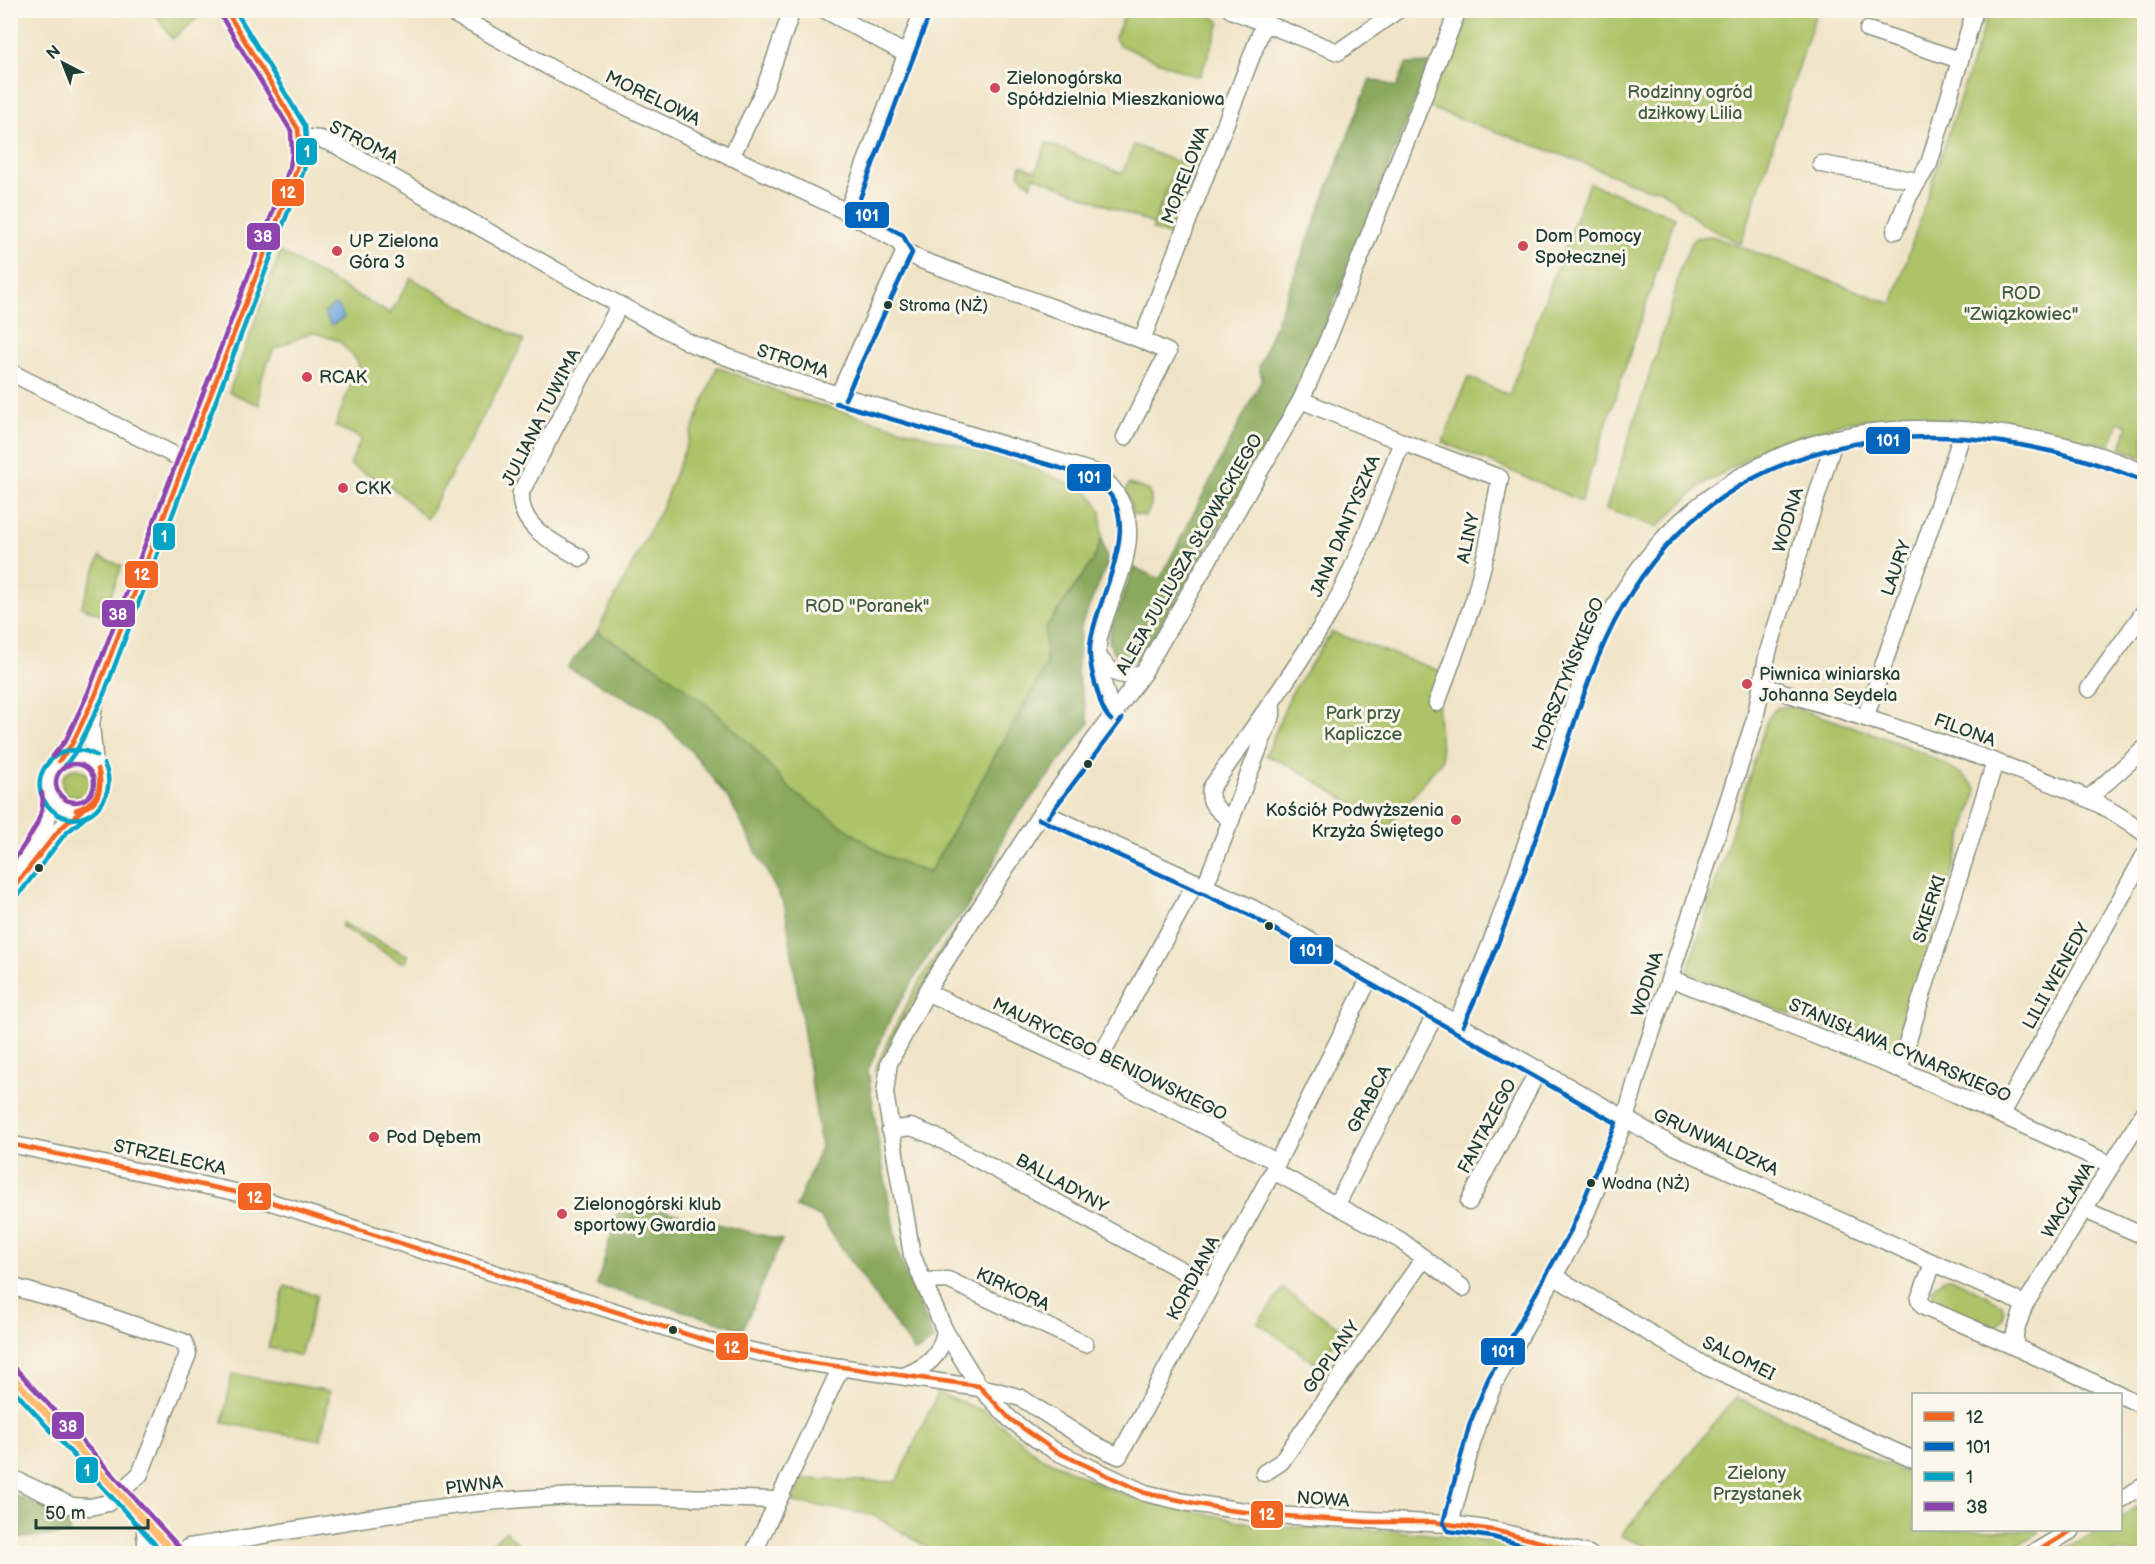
<svg xmlns="http://www.w3.org/2000/svg" width="2155" height="1564" viewBox="0 0 2155 1564" font-family="'Balsamiq Sans',sans-serif">
<style>
.green{fill:#adc368;stroke:#66804e;stroke-width:1.5}
.forest{fill:#8aa95c;stroke:#547348;stroke-width:1.5}
.water{fill:#73a6df;stroke:#49728a;stroke-width:1.5}
.lines{fill:none;stroke-linecap:round;stroke-linejoin:round}
.minor-casing{stroke:#88907e;stroke-width:19}
.major-casing{stroke:#88907e;stroke-width:23}
.minor{stroke:#fff;stroke-width:16}
.major{stroke:#ffbb71;stroke-width:21}
.bus-1-casing{stroke:#fbf7ec;stroke-width:9}
.bus-2-casing{stroke:#fbf7ec;stroke-width:9}
.bus-3-casing{stroke:#fbf7ec;stroke-width:9}
.bus-4-casing{stroke:#fbf7ec;stroke-width:9}
.bus-1{stroke:#f26522;stroke-width:4.5}
.bus-2{stroke:#0065bd;stroke-width:4.5}
.bus-3{stroke:#02a4c6;stroke-width:4.5}
.bus-4{stroke:#8e44ad;stroke-width:4.5}
.poi-dot{fill:#d1495b;stroke:#fbf7ec;stroke-width:2}
.bus-dot{fill:#1f3d34;stroke:#fbf7ec;stroke-width:2}
.labels{text-anchor:middle;stroke-width:6;stroke-linejoin:round;paint-order:stroke}
.bus-label{font-size:16px;fill:#1f3d34;stroke:#fbf7ec;text-anchor:start}
.poi-label{font-size:18px;fill:#1f3d34;stroke:#fbf7ec;text-anchor:start}
.park-label{font-size:18px;fill:#425e41;stroke:#fbf7ec}
.street-label{font-size:18px;fill:#1f3d34;stroke:#fbf7ec}
.line-badge{stroke:#fbf7ec;stroke-width:2}
.badge-label{font-size:16px;text-anchor:middle;font-weight:bold;fill:#fff}
</style>
<rect width="100%" height="100%" fill="#fbf7ec"/>
<filter id="ink" filterUnits="userSpaceOnUse"><feTurbulence type="fractalNoise" baseFrequency=".0167" numOctaves="2"/><feDisplacementMap in="SourceGraphic" scale="12" xChannelSelector="R" yChannelSelector="G"/><feConvolveMatrix kernelMatrix="1 2 1 2 8 2 1 2 1" color-interpolation-filters="sRGB"/></filter>
<filter id="wash" filterUnits="userSpaceOnUse"><feTurbulence type="fractalNoise" baseFrequency=".008" numOctaves="4" result="noise"/><feDisplacementMap in="SourceGraphic" scale="24" xChannelSelector="R" yChannelSelector="G"/><feGaussianBlur stdDeviation="1.35" result="paint"/><feColorMatrix in="noise" values="0 0 0 0 0 0 0 0 0 0 0 0 0 0 0 0 0 1.4 0 .05"/><feComposite in="paint" operator="in"/></filter>
<g filter="url(#wash)">
<rect width="100%" height="100%" fill="#f0e4c7"/>
<g class="green">
<polygon points="153,11 192,11 198,18 172,39"/>
<path d="M1126,11C1149,10 1206,3 1220,23L1200,76L1191,75L1119,45L1115,38Z"/>
<polygon points="1472,11 1817,11 1741,244 1702,224 1660,189 1644,188 1573,159 1427,107"/>
<polygon points="1989,11 2144,11 2144,458 2121,448 2128,425 2119,422 2110,445 1988,423 1919,418 1850,421 1769,445 1702,485 1657,527 1606,509 1672,304 1680,268 1694,238 1712,236 1892,304"/>
<polygon points="1047,143 1122,174 1134,145 1177,162 1179,158 1199,165 1182,210 1171,206 1168,215 1177,218 1171,236 1152,229 1175,169 1153,224 1034,176 1031,186 1019,173 1021,165 1036,171"/>
<polygon points="1589,183 1675,217 1581,501 1443,442 1468,377 1509,395"/>
<polygon points="280,252 390,314 411,278 524,341 427,519 394,489 350,465 361,438 335,426 359,363 339,341 312,332 274,349 260,382 259,405 229,392"/>
<polygon points="717,367 792,397 1023,464 1089,492 1101,510 1102,538 1093,561 1045,629 1046,666 929,873 884,855 791,790 751,745 657,667 597,632 663,505"/>
<path d="M1129,484L1148,490C1154,500 1152,508 1145,516L1133,514L1126,490Z"/>
<polygon points="100,557 122,566 103,615 81,607"/>
<polygon points="1332,632 1443,672 1437,703 1442,760 1388,827 1295,768 1266,755 1291,694"/>
<path d="M1789,706C1831,720 1956,755 1977,790L1896,1057L1687,973L1767,720L1776,708Z"/>
<circle cx="76" cy="783" r="14"/>
<path d="M962,922L904,1018L877,1075L875,1070C900,1015 923,968 962,922Z"/>
<polygon points="342,923 407,955 407,961 400,962 342,927"/>
<path d="M1946,1278H1952L2002,1304C2007,1316 2001,1325 1989,1330L1935,1303C1929,1290 1934,1284 1946,1278Z"/>
<polygon points="285,1286 317,1295 300,1356 268,1347"/>
<polygon points="1283,1289 1342,1330 1318,1365 1258,1323"/>
<polygon points="232,1374 330,1391 321,1440 223,1423"/>
<polygon points="938,1393 986,1412 1039,1456 1105,1487 1145,1501 1259,1525 1410,1532 1490,1541 1549,1553 1081,1554 1043,1547 1039,1553 937,1553 873,1515 793,1502 802,1479 896,1482"/>
<polygon points="1736,1397 1913,1476 1914,1530 2035,1530 2040,1532 2002,1554 1666,1554 1621,1536"/>
<polygon points="2144,1502 2144,1553 2059,1553 2099,1530 2120,1530 2121,1517"/>
<polygon points="506,1531 524,1550 520,1553 481,1553"/>
</g>
<g class="forest">
<path d="M1430,63L1306,373L1275,435L1138,663C1121,658 1109,656 1109,636L1133,567L1160,579L1262,379L1259,367L1370,79L1397,87L1406,64Z"/>
<polygon points="1102,538 1108,563 1081,625 1077,672 1089,723 1005,832 996,859 968,906 931,951 891,1017 868,1070 878,1141 899,1256 934,1340 915,1352 820,1217 796,1207 821,1147 785,907 730,801 698,759 656,714 567,667 597,632 657,667 711,708 751,745 791,790 884,855 929,873 1046,666 1045,629 1093,561"/>
<polygon points="621,1200 782,1240 743,1329 597,1285"/>
<polygon points="11,1493 68,1520 70,1534 11,1539"/>
</g>
<polygon class="water" points="334,305 339,307 344,318 331,325 324,313"/>
</g>
<g filter="url(#ink)">
<g class="lines">
<defs>
<g id="minor">
<polyline points="447,10 585,87 847,212"/>
<polyline points="825,10 906,54"/>
<polyline points="1231,10 1338,52 1398,10"/>
<polyline points="1458,10 1328,339 1301,400 1143,673 1042,812 932,982 889,1063 885,1093 912,1255 923,1281 945,1331 979,1386 1010,1419 1036,1439 1055,1451 1145,1493 1184,1502 1271,1515 1450,1524 1493,1530 1589,1554"/>
<polyline points="1868,30 1960,60"/>
<path d="M299,137L320,139L336,145L557,271L692,344L789,380L1097,473C1158,524 1113,579 1099,638C1094,661 1105,688 1111,710L1116,714"/>
<polyline points="731,157 764,90 792,10"/>
<polyline points="1821,164 1918,181"/>
<polyline points="1895,231 1909,196 1929,164 1975,10"/>
<polyline points="905,251 921,260 1142,340 1168,352 1125,437"/>
<polyline points="1142,340 1264,24"/>
<polyline points="10,372 186,461"/>
<polyline points="838,396 905,251 898,241 847,212 923,10"/>
<polyline points="1402,442 1500,478 1487,549 1474,600 1437,703"/>
<path d="M581,558C555,543 518,528 521,492L619,306"/>
<path d="M1099,657C1112,675 1121,678 1143,673"/>
<path d="M1763,686C1845,711 1925,736 2006,766C2055,784 2102,800 2144,833"/>
<polyline points="2089,689 2144,612"/>
<polyline points="94,707 91,724 95,766"/>
<polyline points="1866,716 1963,432"/>
<circle cx="75" cy="783" r="27"/>
<polyline points="59,761 72,744 95,696 297,169 300,153 298,129 226,10"/>
<polyline points="2090,797 2144,749"/>
<polyline points="1042,812 1252,908 1670,1144 2018,1301 2024,1306 2015,1333 2015,1347 1924,1307 1919,1299 1933,1264"/>
<path d="M1231,821C1220,811 1207,804 1211,788C1251,731 1293,674 1329,614C1360,560 1379,499 1402,442L1301,400"/>
<path d="M13,876C26,850 55,824 49,793"/>
<polyline points="1205,886 1272,715 1272,708"/>
<polyline points="10,893 60,829 82,810"/>
<polyline points="1670,978 1899,1069 2112,1165"/>
<polyline points="926,992 1093,1070 1277,1162"/>
<path d="M1456,1023C1504,926 1532,819 1569,717C1585,675 1599,630 1623,592C1681,500 1773,441 1882,431C1967,423 2066,438 2144,473"/>
<polyline points="1899,1069 1995,762"/>
<polyline points="1093,1070 1196,882"/>
<polyline points="2002,1114 2144,856"/>
<polyline points="890,1130 911,1127 934,1136 1211,1286"/>
<polyline points="10,1144 249,1195 714,1343 799,1361 993,1390 1021,1398 1093,1444 1119,1456 1273,1171 1371,975"/>
<polyline points="1273,1171 1400,1240 1463,1288"/>
<polyline points="1469,1202 1539,1069"/>
<polyline points="1337,1204 1436,1013"/>
<polyline points="2085,1210 2144,1236"/>
<polyline points="1555,1277 1707,1367 1914,1460"/>
<polyline points="923,1281 948,1280 1085,1344"/>
<polyline points="10,1286 70,1303 184,1342 188,1354 140,1474 108,1503 90,1507 72,1506 10,1477"/>
<polyline points="2024,1306 2144,1113"/>
<polyline points="2015,1347 2119,1394"/>
<path d="M904,1376C928,1366 940,1357 945,1331"/>
<polyline points="2120,1395 2144,1406"/>
<polyline points="1264,1473 1281,1462 1424,1258"/>
<polyline points="2120,1500 2144,1486"/>
<polyline points="144,1520 147,1554"/>
<polyline points="1450,1524 1477,1425 1495,1382 1578,1233 1625,1120 1637,1077 1755,719 1768,652 1835,438"/>
<path d="M178,1554L189,1547C321,1527 454,1498 587,1496C651,1494 715,1499 778,1500"/>
<polyline points="753,1554 841,1367"/>
<polyline points="2032,1554 2072,1530"/>
</g>
<polyline id="major" points="10,1374 175,1554"/>
</defs>
<use href="#minor" class="minor-casing"/>
<use href="#major" class="major-casing"/>
<use href="#minor" class="minor"/>
<use href="#major" class="major"/>
<defs>
<g id="bus-1">
<polyline points="59,761 72,744 95,696 297,169 300,153 298,129 226,10"/>
<path d="M76,810C97,803 103,789 98,769"/>
<path d="M76,810C99,807 104,788 98,769"/>
<polyline points="10,892 60,829 82,810"/>
<polyline points="10,1144 249,1195 714,1343 799,1361 979,1386"/>
<polyline points="979,1386 1010,1419 1055,1451 1145,1493 1228,1510 1271,1515 1368,1522 1432,1522 1493,1530 1587,1554"/>
<polyline points="2033,1554 2072,1530"/>
</g>
<g id="bus-2">
<polyline points="845,399 912,253 903,235 856,209 930,13"/>
<path d="M836,403L1060,468C1071,472 1084,474 1094,480C1153,516 1093,600 1090,647C1089,661 1092,674 1096,687C1100,699 1102,712 1111,720"/>
<polyline points="1048,817 1122,719"/>
<polyline points="1039,819 1249,915 1616,1123 1571,1230 1488,1379 1470,1423 1443,1523 1448,1531 1492,1537 1556,1554"/>
<path d="M1463,1026C1501,944 1529,859 1558,773C1576,718 1593,659 1622,608C1730,417 1956,405 2141,480"/>
</g>
<g id="bus-3">
<path d="M97,756C58,733 19,781 52,810C81,836 122,799 104,764"/>
<polyline points="65,766 78,748 102,699 304,170 307,153 305,126 235,10"/>
<polyline points="16,898 65,834 87,816"/>
<polyline points="10,1386 164,1554"/>
</g>
<g id="bus-4">
<polyline points="53,756 66,740 88,693 290,167 292,153 291,131 220,14"/>
<circle cx="75" cy="783" r="19"/>
<path d="M10,866C24,844 47,819 42,793"/>
<polyline points="16,1369 181,1549"/>
</g>
</defs>
<use href="#bus-1" class="bus-1-casing"/>
<use href="#bus-2" class="bus-2-casing"/>
<use href="#bus-3" class="bus-3-casing"/>
<use href="#bus-4" class="bus-4-casing"/>
<use href="#bus-1" class="bus-1"/>
<use href="#bus-2" class="bus-2"/>
<use href="#bus-3" class="bus-3"/>
<use href="#bus-4" class="bus-4"/>
</g>
</g>
<g class="poi-dot">
<circle cx="995" cy="88" r="6"/>
<circle cx="1523" cy="246" r="6"/>
<circle cx="337" cy="251" r="6"/>
<circle cx="307" cy="377" r="6"/>
<circle cx="343" cy="488" r="6"/>
<circle cx="1747" cy="684" r="6"/>
<circle cx="1456" cy="820" r="6"/>
<circle cx="374" cy="1137" r="6"/>
<circle cx="562" cy="1214" r="6"/>
</g>
<g class="bus-dot">
<circle cx="888" cy="305" r="5"/>
<circle cx="1088" cy="764" r="5"/>
<circle cx="39" cy="868" r="5"/>
<circle cx="1269" cy="926" r="5"/>
<circle cx="1591" cy="1183" r="5"/>
<circle cx="673" cy="1330" r="5"/>
</g>
<g class="labels">
<g class="bus-label">
<text x="899" y="311">Stroma (NŻ)</text>
<text x="1602" y="1189">Wodna (NŻ)</text>
</g>
<g class="poi-label">
<text x="1007" y="84">Zielonogórska<tspan x="1007" dy="21">Spółdzielnia Mieszkaniowa</tspan></text>
<text x="1535" y="242">Dom Pomocy<tspan x="1535" dy="21">Społecznej</tspan></text>
<text x="349" y="247">UP Zielona<tspan x="349" dy="21">Góra 3</tspan></text>
<text x="319" y="383">RCAK</text>
<text x="355" y="494">CKK</text>
<text x="1759" y="680">Piwnica winiarska<tspan x="1759" dy="21">Johanna Seydela</tspan></text>
<text x="1444" y="816" text-anchor="end">Kościół Podwyższenia<tspan x="1444" dy="21">Krzyża Świętego</tspan></text>
<text x="386" y="1143">Pod Dębem</text>
<text x="574" y="1210">Zielonogórski klub<tspan x="574" dy="21">sportowy Gwardia</tspan></text>
</g>
<g class="park-label">
<text x="1690" y="98">Rodzinny ogród<tspan x="1690" dy="21">dziłkowy Lilia</tspan></text>
<text x="2021" y="299">ROD<tspan x="2021" dy="21">"Związkowiec"</tspan></text>
<text x="867" y="612">ROD "Poranek"</text>
<text x="1363" y="719">Park przy<tspan x="1363" dy="21">Kapliczce</tspan></text>
<text x="1757" y="1479">Zielony<tspan x="1757" dy="21">Przystanek</tspan></text>
</g>
<g class="street-label">
<text transform="translate(653 98) rotate(26)" y="6">MORELOWA</text>
<text transform="translate(364 142) rotate(27)" y="6">STROMA</text>
<text transform="translate(1185 175) rotate(-69)" y="6">MORELOWA</text>
<text transform="translate(793 361) rotate(18)" y="6">STROMA</text>
<text transform="translate(541 417) rotate(-63)" y="6">JULIANA TUWIMA</text>
<text transform="translate(1788 520) rotate(-73)" y="6">WODNA</text>
<text transform="translate(1345 526) rotate(-67)" y="6">JANA DANTYSZKA</text>
<text transform="translate(1468 538) rotate(-78)" y="6">ALINY</text>
<text transform="translate(1189 554) rotate(-60)" y="6">ALEJA JULIUSZA SŁOWACKIEGO</text>
<text transform="translate(1896 568) rotate(-71)" y="6">LAURY</text>
<text transform="translate(1568 674) rotate(-68)" y="6">HORSZTYŃSKIEGO</text>
<text transform="translate(1965 730) rotate(20)" y="6">FILONA</text>
<text transform="translate(1929 909) rotate(-72)" y="6">SKIERKI</text>
<text transform="translate(2056 976) rotate(-61)" y="6">LILII WENEDY</text>
<text transform="translate(1647 984) rotate(-72)" y="6">WODNA</text>
<text transform="translate(1900 1050) rotate(23)" y="6">STANISŁAWA CYNARSKIEGO</text>
<text transform="translate(1110 1059) rotate(26)" y="6">MAURYCEGO BENIOWSKIEGO</text>
<text transform="translate(1369 1099) rotate(-62)" y="6">GRABCA</text>
<text transform="translate(1487 1126) rotate(-62)" y="6">FANTAZEGO</text>
<text transform="translate(1716 1142) rotate(25)" y="6">GRUNWALDZKA</text>
<text transform="translate(170 1157) rotate(12)" y="6">STRZELECKA</text>
<text transform="translate(1062 1183) rotate(29)" y="6">BALLADYNY</text>
<text transform="translate(2068 1200) rotate(-59)" y="6">WACŁAWA</text>
<text transform="translate(1193 1278) rotate(-62)" y="6">KORDIANA</text>
<text transform="translate(1013 1289) rotate(25)" y="6">KIRKORA</text>
<text transform="translate(1331 1357) rotate(-55)" y="6">GOPLANY</text>
<text transform="translate(1739 1358) rotate(26)" y="6">SALOMEI</text>
<text transform="translate(474 1485) rotate(-7)" y="6">PIWNA</text>
<text transform="translate(1323 1499) rotate(4)" y="6">NOWA</text>
</g>
</g>
<g class="line-badge">
<rect x="295" y="137" width="23" height="29" rx="6" fill="#02a4c6"/>
<rect x="271" y="178" width="34" height="29" rx="6" fill="#f26522"/>
<rect x="844" y="201" width="46" height="28" rx="6" fill="#0065bd"/>
<rect x="246" y="222" width="35" height="29" rx="6" fill="#8e44ad"/>
<rect x="1865" y="426" width="46" height="29" rx="6" fill="#0065bd"/>
<rect x="1066" y="463" width="46" height="29" rx="6" fill="#0065bd"/>
<rect x="152" y="522" width="24" height="29" rx="6" fill="#02a4c6"/>
<rect x="124" y="560" width="35" height="29" rx="6" fill="#f26522"/>
<rect x="101" y="599" width="35" height="29" rx="6" fill="#8e44ad"/>
<rect x="1289" y="936" width="45" height="29" rx="6" fill="#0065bd"/>
<rect x="237" y="1182" width="35" height="29" rx="6" fill="#f26522"/>
<rect x="715" y="1332" width="34" height="29" rx="6" fill="#f26522"/>
<rect x="1480" y="1337" width="46" height="29" rx="6" fill="#0065bd"/>
<rect x="51" y="1411" width="34" height="29" rx="6" fill="#8e44ad"/>
<rect x="75" y="1456" width="24" height="28" rx="6" fill="#02a4c6"/>
<rect x="1250" y="1500" width="34" height="29" rx="6" fill="#f26522"/>
</g>
<g class="badge-label">
<text x="307" y="157">1</text>
<text x="288" y="198">12</text>
<text x="867" y="221">101</text>
<text x="263" y="242">38</text>
<text x="1888" y="446">101</text>
<text x="1089" y="483">101</text>
<text x="164" y="542">1</text>
<text x="142" y="580">12</text>
<text x="118" y="620">38</text>
<text x="1311" y="956">101</text>
<text x="255" y="1203">12</text>
<text x="732" y="1353">12</text>
<text x="1503" y="1357">101</text>
<text x="68" y="1432">38</text>
<text x="87" y="1476">1</text>
<text x="1267" y="1520">12</text>
</g>
<rect width="2155" height="1564" fill="none" stroke="#fbf7ec" stroke-width="36"/>
<rect x="1912" y="1393" width="210" height="138" fill="#fbf7ec" stroke="#a3ada2" stroke-width="1.5"/>
<rect x="1924" y="1412" width="30" height="9" fill="#f26522" stroke="#a3ada2" stroke-width="1.5"/>
<text x="1966" y="1423" font-size="18" fill="#1f3d34">12</text>
<rect x="1924" y="1442" width="30" height="9" fill="#0065bd" stroke="#a3ada2" stroke-width="1.5"/>
<text x="1966" y="1453" font-size="18" fill="#1f3d34">101</text>
<rect x="1924" y="1472" width="30" height="9" fill="#02a4c6" stroke="#a3ada2" stroke-width="1.5"/>
<text x="1966" y="1483" font-size="18" fill="#1f3d34">1</text>
<rect x="1924" y="1502" width="30" height="9" fill="#8e44ad" stroke="#a3ada2" stroke-width="1.5"/>
<text x="1966" y="1513" font-size="18" fill="#1f3d34">38</text>
<g transform="translate(63 63) rotate(318)" stroke="#fbf7ec" stroke-width="4.5" paint-order="stroke">
<path d="M0-4.5L10 22L0 15L-10 22Z" fill="#1f3d34"/>
<text y="-9" font-size="16" font-weight="bold" text-anchor="middle" fill="#1f3d34">N</text>
</g>
<path d="M36 1519v9h112v-9" fill="none" stroke="#1f3d34" stroke-width="3"/>
<text x="45" y="1519" font-size="18" fill="#1f3d34" stroke="#fbf7ec" stroke-width="4.5" paint-order="stroke">50 m</text>
</svg>
